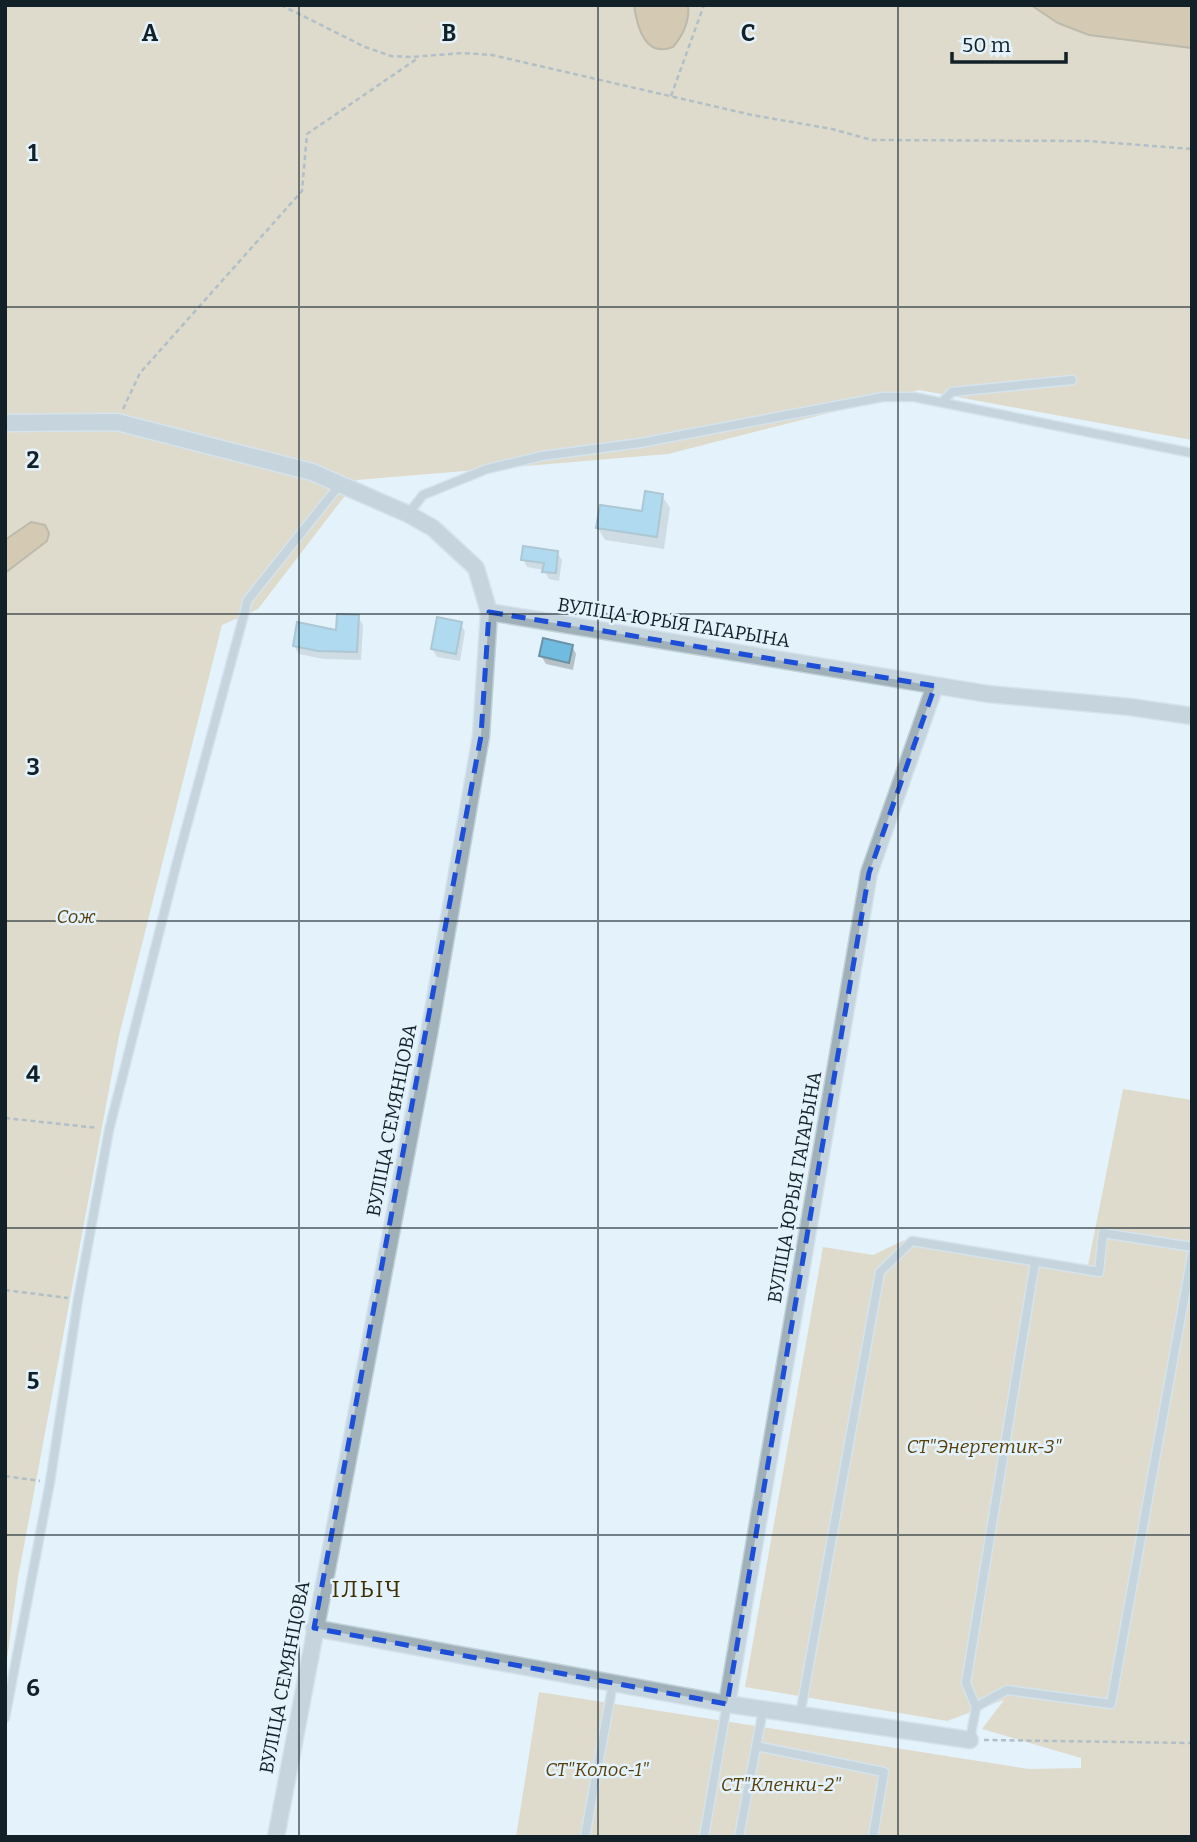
<svg xmlns="http://www.w3.org/2000/svg" width="1197" height="1842" viewBox="0 0 1197 1842" font-family="Bitter,serif">
<style>
.green{fill:#dabe93}
.water{fill:#c09a5c;stroke:#8c754c;stroke-width:2}
.shadow{fill:#0003}
.building{fill:#6fbce0;stroke:#6e92a5;stroke-width:2}
.lines{fill:none;stroke-linecap:round;stroke-linejoin:round}
.lane-casing{stroke:#c2d1d9;stroke-width:11}
.street-casing{stroke:#c2d1d9;stroke-width:19}
.path{stroke:#73828a;stroke-width:2.5;stroke-dasharray:5 3.5;stroke-linecap:butt}
.lane{stroke:#a0b0b9;stroke-width:8}
.street{stroke:#a0b0b9;stroke-width:16}
.marked{fill:none;stroke:#1d4ed8;stroke-width:5;stroke-dasharray:14 9;stroke-linejoin:round}
.grid{fill:none;stroke:#122028;stroke-width:2;stroke-opacity:0.55}
.labels{text-anchor:middle;stroke-width:5;stroke-linejoin:round;paint-order:stroke}
.street-label{font-size:19px;fill:#122028;stroke:#e4f3fb}
.park-label{font-size:19px;font-style:italic;fill:#593f0c;stroke:#e4f3fb}
.quarter-label{font-size:23px;letter-spacing:2px;fill:#402c05;stroke:#e4f3fb}
.grid-label{font-size:23px;text-anchor:middle;font-weight:bold;fill:#122028;stroke:#e4f3fb;stroke-width:5;stroke-linejoin:round;paint-order:stroke}
</style>
<rect width="100%" height="100%" fill="#e4f3fb"/>
<g class="green">
<path d="M5,5H634C637,24 640,40 657,50L689,9L688,5H1031L1089,35L1192,48V440L919,390L668,454L357,480L258,609L222,625L119,1036L18,1578L5,1674Z"/>
<polygon points="1123,1089 1192,1100 1192,1837 516,1837 539,1692 1029,1769 1081,1768 1081,1758 982,1729 1004,1700 947,1721 745,1687 823,1247 873,1255 909,1238 1088,1265"/>
</g>
<g class="water">
<path d="M634,5H688C690,21 683,35 673,47C645,58 637,27 634,5Z"/>
<polygon points="1031,5 1192,5 1192,48 1089,35 1058,23"/>
<polygon points="31,522 45,525 49,533 47,541 5,573 5,540"/>
</g>
<g class="shadow">
<polygon points="662,496 670,508 664,549 605,540 598,528 643,513"/>
<polygon points="557,552 562,560 559,581 549,579 544,570 527,567 523,559"/>
<polygon points="358,617 363,625 361,660 324,659 299,654 294,646 337,632"/>
<polygon points="461,624 465,632 460,661 437,657 432,649"/>
<polygon points="572,646 576,654 573,670 546,664 541,656"/>
</g>
<g class="building">
<polygon points="645,491 663,494 657,537 596,528 600,505 642,511"/>
<polygon points="523,546 558,551 556,573 542,572 544,563 521,560"/>
<polygon points="337,614 359,615 357,652 318,651 293,646 297,622 336,630"/>
<polygon points="437,617 462,622 456,654 431,649"/>
<polygon points="543,638 573,645 569,663 539,656"/>
</g>
<g class="lines">
<defs>
<g id="lane">
<polyline points="942,402 952,392 1072,380"/>
<polyline points="408,514 423,495 487,469 542,456 640,443 883,397 914,397 1192,453"/>
<polyline points="976,1707 1007,1690 1111,1704 1192,1255"/>
<polyline points="800,1715 880,1272 912,1241 1099,1272 1103,1233 1192,1247"/>
<polyline points="5,1718 50,1482 78,1299 109,1130 177,862 246,607 247,601 341,483"/>
<polyline points="970,1740 976,1707 966,1683 1035,1262"/>
<polyline points="756,1746 884,1772 873,1837"/>
<polyline points="585,1837 613,1683"/>
<polyline points="704,1837 727,1704"/>
<polyline points="739,1837 763,1710"/>
</g>
<g id="street">
<polyline points="5,423 117,422 312,472 408,514 433,528 476,568 489,612 481,736 429,1034 276,1837"/>
<polyline points="489,612 988,694 1130,707 1192,716"/>
<polyline points="314,1628 727,1704 970,1740"/>
<polyline points="727,1704 869,873 935,686"/>
</g>
</defs>
<use href="#lane" class="lane-casing"/>
<use href="#street" class="street-casing"/>
<g class="path">
<polyline points="281,5 365,47 391,56 411,57 463,53 492,55 752,115 832,129 872,140 1088,141 1192,149"/>
<polyline points="671,96 704,5"/>
<polyline points="123,409 140,373 302,191 307,134 418,58"/>
<polyline points="5,1118 98,1128"/>
<polyline points="5,1290 68,1298"/>
<polyline points="5,1476 40,1481"/>
<polyline points="984,1740 1192,1743"/>
</g>
<use href="#lane" class="lane"/>
<use href="#street" class="street"/>
</g>
<path d="M0 0H1197V1842H0ZM489,612L935,686L869,873L727,1704L314,1628L481,736Z" fill="#e4f3fb" fill-opacity=".55" fill-rule="evenodd"/>
<path class="marked" d="M489,612L935,686L869,873L727,1704L314,1628L481,736Z"/>
<path class="grid" d="M299,5V1837M598,5V1837M898,5V1837M5,307H1192M5,614H1192M5,921H1192M5,1228H1192M5,1535H1192"/>
<g class="labels">
<g class="street-label">
<text transform="translate(674 622) rotate(9)" y="7">ВУЛІЦА ЮРЫЯ ГАГАРЫНА</text>
<text transform="translate(391 1120) rotate(-79)" y="7">ВУЛІЦА СЕМЯНЦОВА</text>
<text transform="translate(794 1187) rotate(-80)" y="7">ВУЛІЦА ЮРЫЯ ГАГАРЫНА</text>
<text transform="translate(284 1677) rotate(-79)" y="7">ВУЛІЦА СЕМЯНЦОВА</text>
</g>
<g class="park-label">
<text x="76" y="923">Сож</text>
<text x="984" y="1453">СТ"Энергетик-3"</text>
<text x="597" y="1776">СТ"Колос-1"</text>
<text x="781" y="1791">СТ"Кленки-2"</text>
</g>
<g class="quarter-label">
<text x="367" y="1597">ІЛЬІЧ</text>
</g>
</g>
<g class="grid-label">
<text x="150" y="41">A</text>
<text x="449" y="41">B</text>
<text x="748" y="41">C</text>
<text x="33" y="161">1</text>
<text x="33" y="468">2</text>
<text x="33" y="775">3</text>
<text x="33" y="1082">4</text>
<text x="33" y="1389">5</text>
<text x="33" y="1696">6</text>
</g>
<rect width="1197" height="1842" fill="none" stroke="#122028" stroke-width="14"/>
<path d="M952 52v10h114v-10" fill="none" stroke="#122028" stroke-width="3.5"/>
<text x="962" y="52" font-size="21" fill="#122028" stroke="#e4f3fb" stroke-width="5" paint-order="stroke">50 m</text>
</svg>
